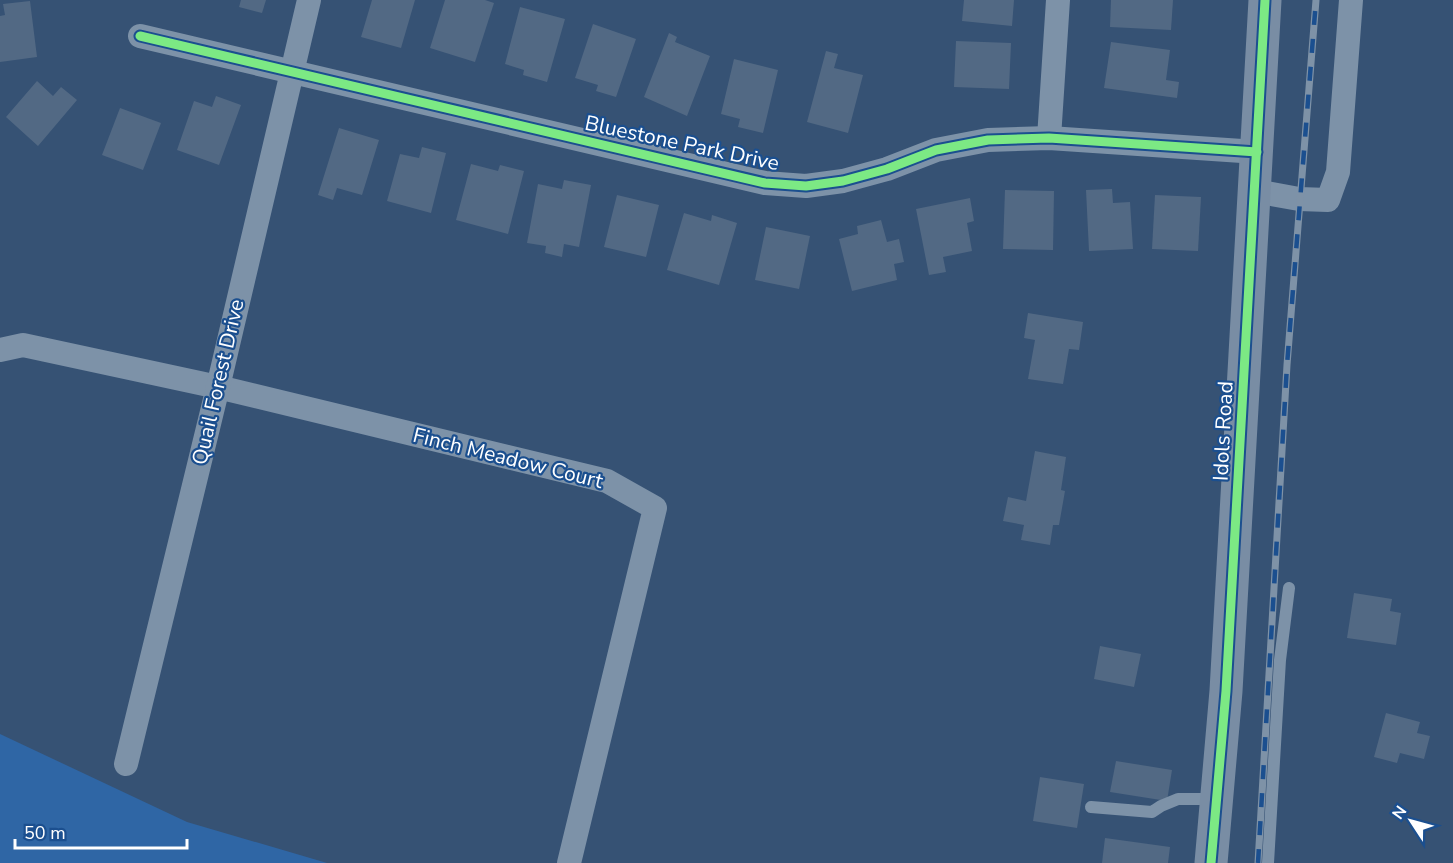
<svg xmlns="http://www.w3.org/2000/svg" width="1453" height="863" viewBox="0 0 1453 863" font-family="'Nunito Sans',sans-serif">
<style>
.green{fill:#2f66a5}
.building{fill:#526984}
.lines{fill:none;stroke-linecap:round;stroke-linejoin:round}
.lane{stroke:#7d92a8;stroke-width:12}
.street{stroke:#7d92a8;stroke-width:24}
.secondary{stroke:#798da4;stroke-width:33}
.rail-casing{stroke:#7e92a7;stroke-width:7}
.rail{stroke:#1b4f8f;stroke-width:4.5;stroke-dasharray:14;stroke-linecap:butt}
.cycleway-casing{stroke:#1b4f8f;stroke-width:13}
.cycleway{stroke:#7ce984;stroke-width:9}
.labels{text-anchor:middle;stroke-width:4.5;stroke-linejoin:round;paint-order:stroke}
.street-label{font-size:21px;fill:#fff;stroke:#1b4f8f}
</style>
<rect width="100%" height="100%" fill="#365274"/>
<polygon class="green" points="0,734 187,822 327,863 0,863"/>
<g class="building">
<polygon points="241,0 266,0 262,13 239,7"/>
<polygon points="372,0 415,0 401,48 361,37"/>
<polygon points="445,0 485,0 494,3 475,62 430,48"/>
<polygon points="964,0 1014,0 1012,26 962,21"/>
<polygon points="1111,0 1173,0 1171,30 1110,27"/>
<polygon points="30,1 37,57 0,62 0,16 5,15 3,4"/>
<polygon points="520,7 565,19 547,82 523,75 524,70 505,64"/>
<polygon points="593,24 636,39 616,97 596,91 598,85 575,78"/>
<polygon points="669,33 677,37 675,42 710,56 687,116 644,97"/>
<polygon points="956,41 1011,43 1009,89 954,87"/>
<polygon points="1111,42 1170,50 1166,80 1179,82 1177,98 1104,88"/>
<polygon points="826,51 838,54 834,68 863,75 848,133 807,122"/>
<polygon points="734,59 778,70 763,133 738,127 740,119 721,114"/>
<polygon points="37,81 53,96 61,87 77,100 38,146 6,117"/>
<polygon points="216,96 241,105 219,165 177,150 194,101 212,107"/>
<polygon points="120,108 161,123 143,170 102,155"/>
<polygon points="339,128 379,140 362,195 337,188 333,200 318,195"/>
<polygon points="422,147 446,153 431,213 387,201 400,154 419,158"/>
<polygon points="471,164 498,171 500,165 524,171 508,234 456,220"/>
<polygon points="564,180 591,185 579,247 564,244 562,257 545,253 546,246 527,243 538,184 562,189"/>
<polygon points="1112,189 1113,203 1130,202 1133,249 1089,251 1086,190"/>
<polygon points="1005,190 1054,191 1053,250 1003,249"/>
<polygon points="617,195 659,205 646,257 604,247"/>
<polygon points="1155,195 1201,197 1198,251 1152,249"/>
<polygon points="970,198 974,221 967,223 972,251 943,257 946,272 929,275 916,209"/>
<polygon points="684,213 711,221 712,215 737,223 719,285 667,270"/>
<polygon points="881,220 887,242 899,239 904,262 894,264 897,280 852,291 839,239 858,234 857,226"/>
<polygon points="766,227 810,236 799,289 755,280"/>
<polygon points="1028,313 1083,322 1079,350 1069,349 1063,384 1028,379 1035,340 1024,338"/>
<polygon points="1035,451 1066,457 1061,490 1065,491 1059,525 1053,525 1050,545 1021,540 1024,525 1003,521 1008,497 1026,501"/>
<polygon points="1354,593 1392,599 1390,611 1401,613 1396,645 1347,638"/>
<polygon points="1100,646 1141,654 1134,687 1094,679"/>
<polygon points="1386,713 1420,722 1417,733 1430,736 1424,759 1400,753 1397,763 1374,757"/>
<polygon points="1116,761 1172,770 1167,801 1110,792"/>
<polygon points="1040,777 1084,784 1077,828 1033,821"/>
<polygon points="1105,838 1170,847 1168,863 1102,863"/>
</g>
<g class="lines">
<g class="lane">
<polyline points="1091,807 1152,812 1161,806 1178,799 1216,799"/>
<polyline points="1268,863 1280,660 1289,588"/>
</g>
<g class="street">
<polyline points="140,36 765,183 806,186 843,181 887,169 936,150 988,140 1049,138 1257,152"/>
<polyline points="1049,138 1058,0"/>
<polyline points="1255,191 1299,199 1328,200 1338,172 1351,0"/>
<polyline points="0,350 23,345 218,387 607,481 655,508 569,863"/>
<polyline points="126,764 218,387 309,0"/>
</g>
<polyline class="secondary" points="1211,863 1226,691 1265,0"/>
<defs>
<polyline id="rail" points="1258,863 1287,365 1316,0"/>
</defs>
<use href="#rail" class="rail-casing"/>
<use href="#rail" class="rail"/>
<defs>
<g id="cycleway">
<polyline points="140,36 765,183 806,186 843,181 887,169 936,150 988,140 1049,138 1257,152"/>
<polyline points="1211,863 1226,691 1265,0"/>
</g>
</defs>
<use href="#cycleway" class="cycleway-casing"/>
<use href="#cycleway" class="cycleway"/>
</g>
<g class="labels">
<g class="street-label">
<text transform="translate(682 143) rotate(12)" y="7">Bluestone Park Drive</text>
<text transform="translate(218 382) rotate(-77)" y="7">Quail Forest Drive</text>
<text transform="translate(1223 431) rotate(-87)" y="7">Idols Road</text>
<text transform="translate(508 458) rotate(14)" y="7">Finch Meadow Court</text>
</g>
</g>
<g transform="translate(1411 821) rotate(306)" stroke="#1b4f8f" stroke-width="4.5" paint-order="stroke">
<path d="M0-4.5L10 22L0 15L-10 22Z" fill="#ffffff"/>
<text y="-9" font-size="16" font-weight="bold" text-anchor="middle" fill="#ffffff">N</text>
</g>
<path d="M15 839v9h172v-9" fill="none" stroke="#ffffff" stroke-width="3"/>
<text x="24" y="839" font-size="18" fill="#ffffff" stroke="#1b4f8f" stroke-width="4.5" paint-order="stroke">50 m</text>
</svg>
